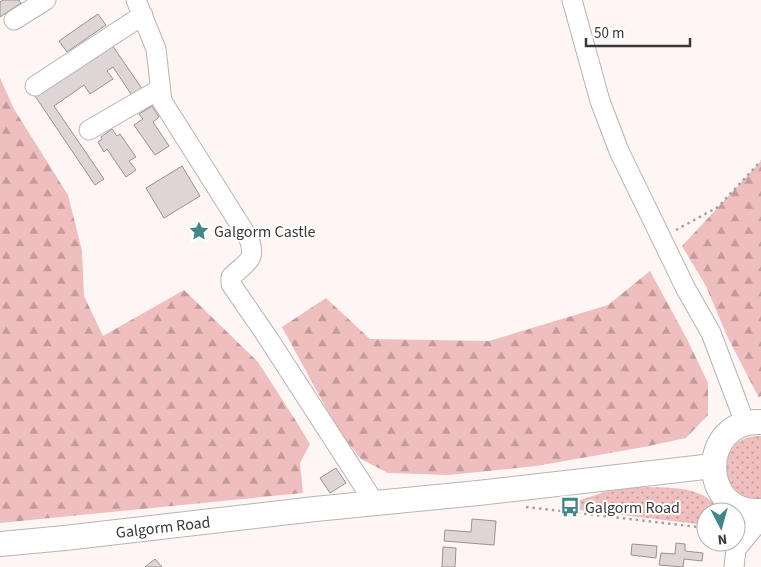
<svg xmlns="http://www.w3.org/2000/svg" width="761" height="567" viewBox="0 0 761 567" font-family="'Source Sans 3',sans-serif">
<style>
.grass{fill:url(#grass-dots)}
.forest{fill:url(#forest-firs)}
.building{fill:#ded6d6;stroke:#999192}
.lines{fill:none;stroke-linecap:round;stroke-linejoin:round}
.minor-casing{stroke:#bbb3b3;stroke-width:21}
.major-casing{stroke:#bbb3b3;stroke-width:26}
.path{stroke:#a8a1a1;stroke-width:2.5;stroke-dasharray:2.5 4;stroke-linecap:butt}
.minor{stroke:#fff;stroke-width:19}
.major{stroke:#fff;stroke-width:24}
.labels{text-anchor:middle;stroke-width:4;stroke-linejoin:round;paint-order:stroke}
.poi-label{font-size:16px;fill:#3b3838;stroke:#fff;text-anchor:start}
.street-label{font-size:16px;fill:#3b3838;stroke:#fff}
</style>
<defs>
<pattern id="grass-dots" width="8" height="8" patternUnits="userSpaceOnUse" patternTransform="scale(1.25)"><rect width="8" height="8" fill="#efbebf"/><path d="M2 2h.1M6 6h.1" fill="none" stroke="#c39b9c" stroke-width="1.8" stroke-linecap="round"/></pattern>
<pattern id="forest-firs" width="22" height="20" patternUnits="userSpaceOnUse" patternTransform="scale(1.25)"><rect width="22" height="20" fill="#efbebf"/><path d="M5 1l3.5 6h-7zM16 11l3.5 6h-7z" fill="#c39b9c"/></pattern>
</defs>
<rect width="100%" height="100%" fill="#fef5f5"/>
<g class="grass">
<path d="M755,436H761V504L738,498L725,477C728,453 728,441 755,436Z"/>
<path d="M632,487C655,488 695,484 712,502C715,504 717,509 718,512H706V525L579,510L577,501L608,491Z"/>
</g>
<g class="forest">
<polygon points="0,78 14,109 68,195 82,251 84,296 103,336 184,290 258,362 296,421 310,444 300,463 303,493 0,523"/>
<polygon points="761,161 761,396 759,398 727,336 706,286 682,246"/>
<polygon points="650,271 687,339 708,383 708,415 686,438 644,447 536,466 449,475 388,473 361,459 338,430 282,327 326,298 370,339 489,341 608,305"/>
</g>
<g class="building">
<polygon points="3,0 19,0 21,3 0,17 0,2"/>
<polygon points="98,14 106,25 67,52 59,41"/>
<polygon points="112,45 145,93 135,100 113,67 107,71 113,79 90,94 84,85 54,106 104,179 95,185 35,96"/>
<polygon points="152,106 159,117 153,122 169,146 155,155 134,125 143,119 139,114"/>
<polygon points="112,129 117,136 120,134 136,157 129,161 136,170 126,177 107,149 104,152 98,142 102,139 101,137"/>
<polygon points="182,166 200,196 164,218 146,188"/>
<polygon points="336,468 346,483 330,493 320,478"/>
<polygon points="472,519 496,521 494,545 444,541 445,530 471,532"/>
<polygon points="676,543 685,544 685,551 703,553 702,561 684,559 683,567 659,565 661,553 675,554"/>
<polygon points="632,544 657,546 656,558 631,555"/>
<polygon points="443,547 456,548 455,567 442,567"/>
<polygon points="155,559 162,567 145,567"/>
</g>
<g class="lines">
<defs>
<g id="minor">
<path d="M136,0L156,49L162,101L249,239C257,261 246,262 231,277V284L268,338L374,502"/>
<polyline points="572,0 600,101 619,151 686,289 711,333 745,423"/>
<polyline points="14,20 46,0"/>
<polyline points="35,86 143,15"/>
<polyline points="89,130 160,89"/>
<polyline points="736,549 761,519"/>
<polyline points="734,567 736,549 735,542"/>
</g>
<g id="major">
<path d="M761,422C698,419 699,516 761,511"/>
<path id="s1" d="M0,544L65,538L315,509L478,493L713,466"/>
</g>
</defs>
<use href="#minor" class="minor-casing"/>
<use href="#major" class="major-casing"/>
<g class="path">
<polyline points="676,230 718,207 761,161"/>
<polyline points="575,500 578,513"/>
<polyline points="526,507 706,528"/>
</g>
<use href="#minor" class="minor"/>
<use href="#major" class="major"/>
</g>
<defs>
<symbol id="sight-bare" viewBox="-9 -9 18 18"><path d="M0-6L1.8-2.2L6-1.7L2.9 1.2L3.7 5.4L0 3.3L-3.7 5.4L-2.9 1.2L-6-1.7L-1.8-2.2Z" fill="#3f8788" stroke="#fff" stroke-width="2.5" paint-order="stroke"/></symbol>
<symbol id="bus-bare" viewBox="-9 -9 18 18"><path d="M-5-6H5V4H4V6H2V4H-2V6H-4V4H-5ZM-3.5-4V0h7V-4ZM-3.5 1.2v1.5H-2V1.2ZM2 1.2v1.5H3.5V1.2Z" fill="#3f8788" stroke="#fff" stroke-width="2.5" paint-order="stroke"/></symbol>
</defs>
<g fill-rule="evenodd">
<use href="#sight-bare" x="185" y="217" width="28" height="28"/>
<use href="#bus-bare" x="556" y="493" width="28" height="28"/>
</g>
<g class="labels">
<g class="poi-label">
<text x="214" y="237">Galgorm Castle</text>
<text x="585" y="513">Galgorm Road</text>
</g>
<g class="street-label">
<text dy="6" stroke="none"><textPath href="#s1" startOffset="164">Galgorm Road</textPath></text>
</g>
</g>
<g transform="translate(721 527) rotate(174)"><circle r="24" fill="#ffffff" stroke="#b1afaf"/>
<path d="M0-4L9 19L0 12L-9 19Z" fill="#3f8788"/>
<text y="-8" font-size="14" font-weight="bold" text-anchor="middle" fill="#3b3838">N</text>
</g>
<path d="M586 38v8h104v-8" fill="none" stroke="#3b3838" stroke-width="2.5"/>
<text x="594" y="38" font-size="15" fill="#3b3838" stroke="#ffffff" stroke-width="4" paint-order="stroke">50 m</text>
</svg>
